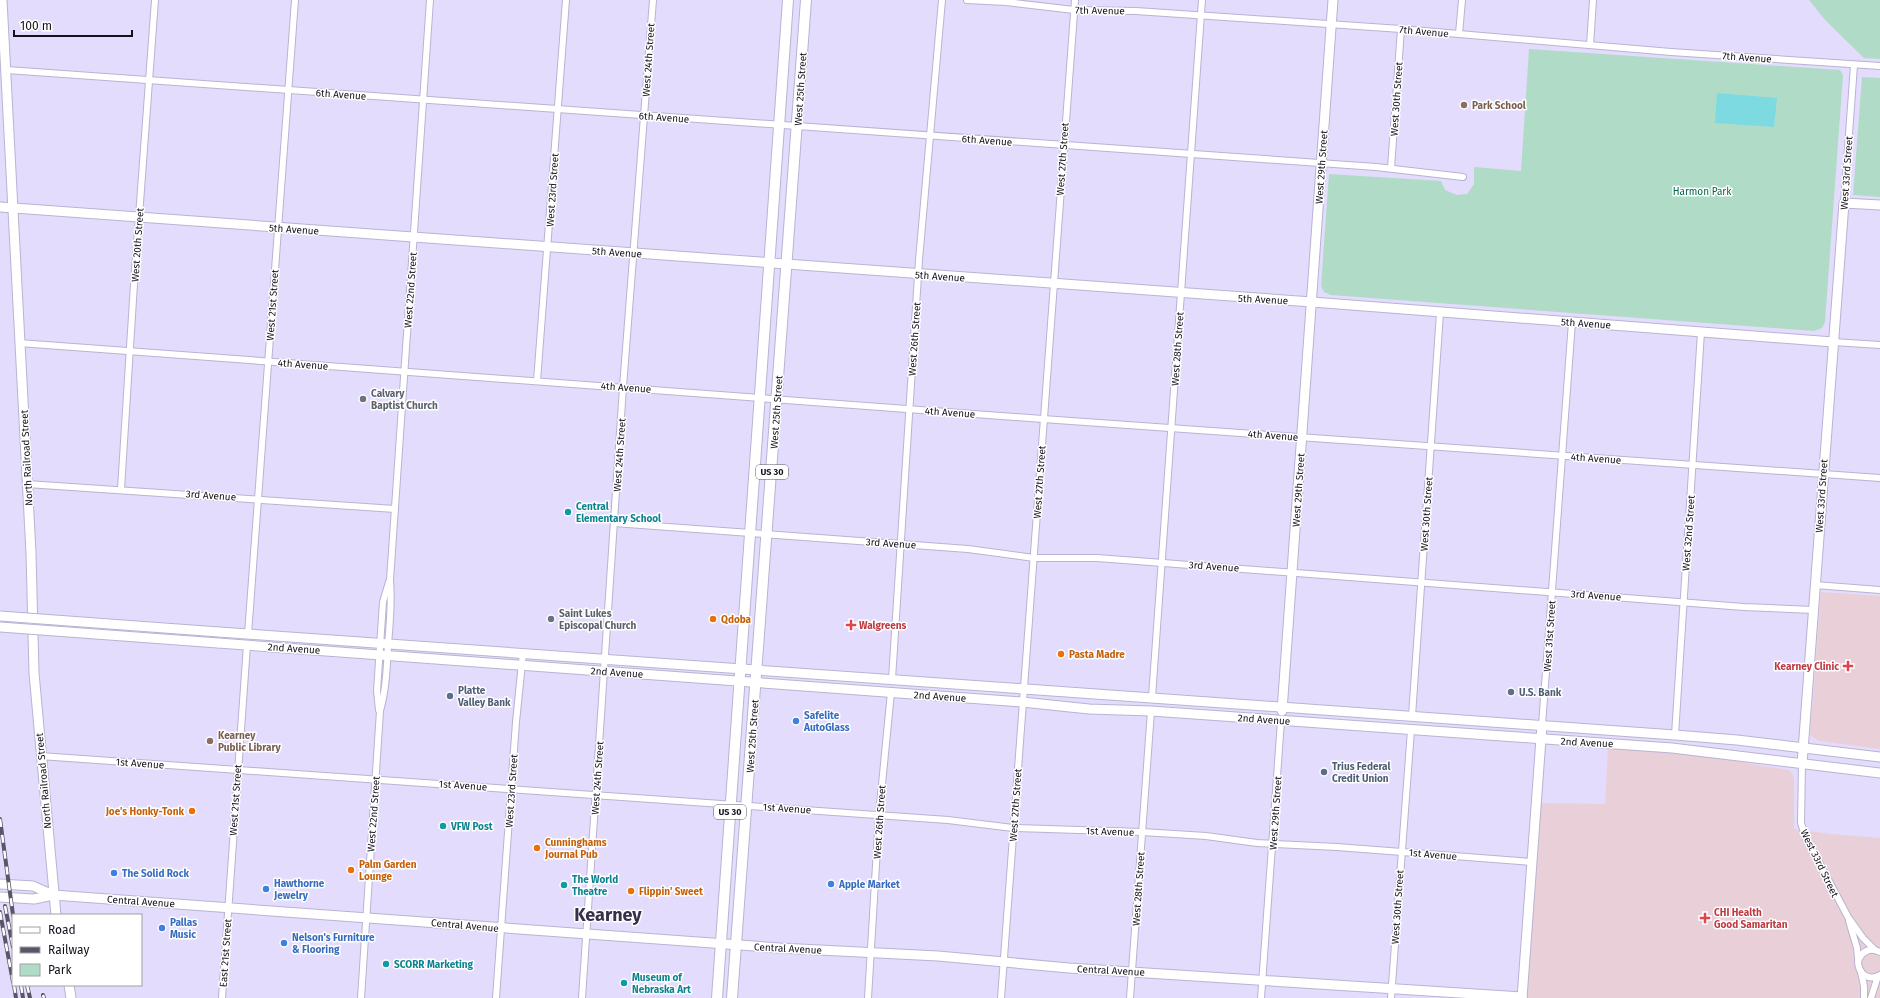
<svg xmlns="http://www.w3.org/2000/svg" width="1880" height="998" viewBox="0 0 1880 998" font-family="'Fira Sans',sans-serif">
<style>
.medical{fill:#e9d0d8}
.green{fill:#b0dcc7}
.water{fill:#7cdae0}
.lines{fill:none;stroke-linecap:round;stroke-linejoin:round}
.street-casing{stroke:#bab3d2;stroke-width:8}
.secondary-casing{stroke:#bab3d2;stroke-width:11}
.primary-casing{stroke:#bab3d2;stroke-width:12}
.street{stroke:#fff;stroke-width:6}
.secondary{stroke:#fff;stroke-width:9}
.primary{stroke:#fff;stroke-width:10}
.rail-casing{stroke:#5a5568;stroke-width:4}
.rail{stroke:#fff;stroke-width:2.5;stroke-dasharray:8;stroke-linecap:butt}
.secondary-bridge-casing{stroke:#bab3d2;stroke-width:11;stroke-linecap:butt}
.secondary-bridge{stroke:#fff;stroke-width:9}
.education-dot{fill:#8d6e63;stroke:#fff;stroke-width:1.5}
.worship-dot{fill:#6b7280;stroke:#fff;stroke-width:1.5}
.culture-dot{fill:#0f9aa8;stroke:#fff;stroke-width:1.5}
.food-dot{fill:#e8710a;stroke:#fff;stroke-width:1.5}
.health-dot{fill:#e0444e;stroke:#fff;stroke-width:1.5}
.service-dot{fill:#5c6f8a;stroke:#fff;stroke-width:1.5}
.shop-dot{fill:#3f7fe0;stroke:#fff;stroke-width:1.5}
.labels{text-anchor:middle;stroke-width:3;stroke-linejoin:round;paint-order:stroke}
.shield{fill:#fff;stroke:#5a5860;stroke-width:1}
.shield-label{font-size:9px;font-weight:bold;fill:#14111c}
.street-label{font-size:10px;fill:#14111c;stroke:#fff}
.education-label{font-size:10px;font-weight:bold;fill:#785e54;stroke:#fff;text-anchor:start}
.park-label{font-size:10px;fill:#006648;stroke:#fff}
.worship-label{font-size:10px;font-weight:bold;fill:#5b616d;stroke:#fff;text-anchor:start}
.culture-label{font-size:10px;font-weight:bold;fill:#0d838f;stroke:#fff;text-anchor:start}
.food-label{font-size:10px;font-weight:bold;fill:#c56008;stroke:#fff;text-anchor:start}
.health-label{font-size:10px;font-weight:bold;fill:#be3a42;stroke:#fff;text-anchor:start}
.service-label{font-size:10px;font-weight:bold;fill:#4e5e75;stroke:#fff;text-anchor:start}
.shop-label{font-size:10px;font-weight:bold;fill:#366cbe;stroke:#fff;text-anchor:start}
.town-label{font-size:18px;font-weight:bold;fill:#373049;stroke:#fff}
</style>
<rect width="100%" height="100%" fill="#e3dcfc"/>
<g class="medical">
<polygon points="1821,592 1880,596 1880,749 1819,741 1810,735"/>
<polygon points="1608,748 1711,755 1756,765 1790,770 1794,777 1794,829 1831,834 1880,838 1880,998 1526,998 1537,803 1605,804"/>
</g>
<g class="green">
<polygon points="1809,0 1880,0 1880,59 1864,58 1826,21"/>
<polygon points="1529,49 1840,70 1843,75 1825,322 1822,328 1814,331 1331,295 1324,292 1321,286 1329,174 1441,181 1445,190 1457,195 1467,194 1474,184 1474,167 1521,171"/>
<polygon points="1862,77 1880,78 1880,197 1853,195"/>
</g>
<polygon class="water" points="1717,93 1777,98 1774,127 1715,123"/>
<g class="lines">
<defs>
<g id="street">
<polyline points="967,0 1006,2 1074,10 1136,11 1401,29 1671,52 1880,66"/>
<polyline points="1459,34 1462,0"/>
<polyline points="1590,45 1593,0"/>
<polyline points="7,70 1376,167 1463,177"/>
<polyline points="1391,168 1401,29"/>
<polyline points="1844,203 1854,65"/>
<polyline points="1833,342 1880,345"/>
<polyline points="19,343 1043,419 1880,478"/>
<polyline points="537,381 566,0"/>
<polyline points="27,484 395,509"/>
<polyline points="121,489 134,284 155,0"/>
<polyline points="614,523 968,549 1034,558 1097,558 1744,607 1813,610"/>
<polyline points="1815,585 1880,590"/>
<polyline points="248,634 295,0"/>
<polyline points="892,679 919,260 942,0"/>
<polyline points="1152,697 1202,0"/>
<polyline points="379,710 377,691 383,602 389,582"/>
<polyline points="1412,716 1440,313"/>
<polyline points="1542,725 1572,322"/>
<polyline points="1675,735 1701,332"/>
<polyline points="40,756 948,820 1013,828 1142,832 1206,836 1257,843 1337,847 1532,862"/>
<polyline points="1802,764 1801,823 1806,838 1848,917 1863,938 1875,950"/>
<polyline points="1849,921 1857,948 1858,958"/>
<path d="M1880,952C1870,947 1862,951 1858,961C1858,973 1868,982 1880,975"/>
<polyline points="1861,972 1864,986 1864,998"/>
<polyline points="222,998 247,645"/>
<path d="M361,998L380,711C386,690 387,667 388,644C390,623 392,601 390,580L430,0"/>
<polyline points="496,998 516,722 523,653"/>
<polyline points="582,998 623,387 653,0"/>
<polyline points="868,998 879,815 891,692"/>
<polyline points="1001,998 1075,0"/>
<polyline points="1130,998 1151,711"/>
<polyline points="1261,998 1281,721"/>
<polyline points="1391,998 1411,730"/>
<polyline points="1871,998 1878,976"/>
</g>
<g id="secondary">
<polyline points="2,0 31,553 34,673 56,915"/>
<polyline points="0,207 1312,302 1833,342"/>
<polyline points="219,632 1675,735 1737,740 1880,757"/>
<polyline points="218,643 1022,702 1089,709 1151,711 1672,748 1880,773"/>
<polyline points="1282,711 1333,0"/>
<polyline points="1802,764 1844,203 1880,205"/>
<polyline points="0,884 33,886 53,895"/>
<polyline points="0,897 34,899 53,895 780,948 938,956 1069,968 1522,997"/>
<polyline points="69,985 71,998"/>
<polyline points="1522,998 1542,725"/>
</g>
<g id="primary">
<polyline points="717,998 788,0"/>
<polyline points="732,998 806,0"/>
</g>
</defs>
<use href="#street" class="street-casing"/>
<use href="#secondary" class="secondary-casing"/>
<use href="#primary" class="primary-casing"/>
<use href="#street" class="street"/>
<use href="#secondary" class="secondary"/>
<use href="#primary" class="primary"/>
<defs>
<g id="rail">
<polyline points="0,819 13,915"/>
<polyline points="5,906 13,947"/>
<polyline points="0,912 13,982"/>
<polyline points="14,985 16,998"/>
<polyline points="21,985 23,998"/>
<polyline points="27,985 30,998"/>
<polyline points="43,995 44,998"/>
</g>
</defs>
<use href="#rail" class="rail-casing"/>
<use href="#rail" class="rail"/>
<defs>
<g id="secondary-bridge">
<polyline points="0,616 219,632"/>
<polyline points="0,627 218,643"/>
</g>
</defs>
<use href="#secondary-bridge" class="secondary-bridge-casing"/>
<use href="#secondary-bridge" class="secondary-bridge"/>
</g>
<g class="education-dot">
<circle cx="1464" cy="105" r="4"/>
<circle cx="210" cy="741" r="4"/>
</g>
<g class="worship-dot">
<circle cx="363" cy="399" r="4"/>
<circle cx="551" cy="619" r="4"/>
</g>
<g class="culture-dot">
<circle cx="568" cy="512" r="4"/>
<circle cx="443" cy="826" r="4"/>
<circle cx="564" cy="885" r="4"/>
<circle cx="386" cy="964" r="4"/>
<circle cx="624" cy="983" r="4"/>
</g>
<g class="food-dot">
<circle cx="713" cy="619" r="4"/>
<circle cx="1061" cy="654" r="4"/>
<circle cx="192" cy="811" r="4"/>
<circle cx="537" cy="848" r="4"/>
<circle cx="351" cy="870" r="4"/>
<circle cx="631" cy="891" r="4"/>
</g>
<g class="health-dot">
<path d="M849 619h4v4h4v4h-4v4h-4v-4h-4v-4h4z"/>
<path d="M1846 660h4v4h4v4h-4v4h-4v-4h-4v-4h4z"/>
<path d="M1703 912h4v4h4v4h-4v4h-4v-4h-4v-4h4z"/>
</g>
<g class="service-dot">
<circle cx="1511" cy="692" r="4"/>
<circle cx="450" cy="696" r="4"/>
<circle cx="1324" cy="772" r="4"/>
</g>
<g class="shop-dot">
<circle cx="796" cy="721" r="4"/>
<circle cx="114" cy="873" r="4"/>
<circle cx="831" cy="884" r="4"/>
<circle cx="266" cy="889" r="4"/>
<circle cx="162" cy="928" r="4"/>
<circle cx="284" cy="943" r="4"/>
</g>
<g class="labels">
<g class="shield">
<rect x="756" y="465" width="32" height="14" rx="3"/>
<rect x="714" y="805" width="32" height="14" rx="3"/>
</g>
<g class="shield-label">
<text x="772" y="475">US 30</text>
<text x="730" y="815">US 30</text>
</g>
<g class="street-label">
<text transform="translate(1100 10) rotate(1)" y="4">7th Avenue</text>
<text transform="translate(1424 31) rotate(5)" y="4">7th Avenue</text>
<text transform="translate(1747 57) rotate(4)" y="4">7th Avenue</text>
<text transform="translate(648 60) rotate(-86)" y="4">West 24th Street</text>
<text transform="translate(800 89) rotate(-86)" y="4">West 25th Street</text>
<text transform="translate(341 94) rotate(4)" y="4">6th Avenue</text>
<text transform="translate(1396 99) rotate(-86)" y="4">West 30th Street</text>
<text transform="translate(664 117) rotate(4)" y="4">6th Avenue</text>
<text transform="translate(987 140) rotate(4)" y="4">6th Avenue</text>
<text transform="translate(1062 159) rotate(-86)" y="4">West 27th Street</text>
<text transform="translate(1321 167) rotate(-86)" y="4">West 29th Street</text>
<text transform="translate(1846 173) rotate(-86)" y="4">West 33rd Street</text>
<text transform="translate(552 190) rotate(-86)" y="4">West 23rd Street</text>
<text transform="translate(294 229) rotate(4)" y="4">5th Avenue</text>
<text transform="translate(137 245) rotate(-86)" y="4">West 20th Street</text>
<text transform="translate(617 252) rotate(4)" y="4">5th Avenue</text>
<text transform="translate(940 276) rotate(4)" y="4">5th Avenue</text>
<text transform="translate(410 290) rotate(-86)" y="4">West 22nd Street</text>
<text transform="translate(1263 299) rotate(3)" y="4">5th Avenue</text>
<text transform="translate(272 305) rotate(-86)" y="4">West 21st Street</text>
<text transform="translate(1586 323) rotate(4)" y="4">5th Avenue</text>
<text transform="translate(914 339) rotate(-86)" y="4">West 26th Street</text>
<text transform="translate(1177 349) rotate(-86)" y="4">West 28th Street</text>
<text transform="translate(303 364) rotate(4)" y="4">4th Avenue</text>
<text transform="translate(626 387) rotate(4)" y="4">4th Avenue</text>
<text transform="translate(776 412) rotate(-86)" y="4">West 25th Street</text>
<text transform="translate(950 412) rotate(4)" y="4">4th Avenue</text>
<text transform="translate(1273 435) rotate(4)" y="4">4th Avenue</text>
<text transform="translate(619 455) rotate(-86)" y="4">West 24th Street</text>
<text transform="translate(26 458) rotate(-93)" y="4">North Railroad Street</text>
<text transform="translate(1596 458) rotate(4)" y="4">4th Avenue</text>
<text transform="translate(1039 482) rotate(-86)" y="4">West 27th Street</text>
<text transform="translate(1298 490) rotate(-86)" y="4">West 29th Street</text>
<text transform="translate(211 495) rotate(4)" y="4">3rd Avenue</text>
<text transform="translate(1821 496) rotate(-86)" y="4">West 33rd Street</text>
<text transform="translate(1426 514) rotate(-86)" y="4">West 30th Street</text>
<text transform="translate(1688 533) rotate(-86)" y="4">West 32nd Street</text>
<text transform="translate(891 543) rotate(4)" y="4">3rd Avenue</text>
<text transform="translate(1214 566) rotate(4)" y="4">3rd Avenue</text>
<text transform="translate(1596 595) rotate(4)" y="4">3rd Avenue</text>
<text transform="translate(1549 636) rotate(-86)" y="4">West 31st Street</text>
<text transform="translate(294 648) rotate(4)" y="4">2nd Avenue</text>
<text transform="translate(617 672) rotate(4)" y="4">2nd Avenue</text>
<text transform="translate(940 696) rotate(4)" y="4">2nd Avenue</text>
<text transform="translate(1264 719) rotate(4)" y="4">2nd Avenue</text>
<text transform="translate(752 736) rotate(-86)" y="4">West 25th Street</text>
<text transform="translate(1587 742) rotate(3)" y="4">2nd Avenue</text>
<text transform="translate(140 763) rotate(4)" y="4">1st Avenue</text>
<text transform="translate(597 778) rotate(-86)" y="4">West 24th Street</text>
<text transform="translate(43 781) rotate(-95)" y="4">North Railroad Street</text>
<text transform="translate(463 785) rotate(4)" y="4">1st Avenue</text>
<text transform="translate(511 791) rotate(-86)" y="4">West 23rd Street</text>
<text transform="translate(235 800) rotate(-86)" y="4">West 21st Street</text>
<text transform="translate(1015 805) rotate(-86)" y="4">West 27th Street</text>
<text transform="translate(787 808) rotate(4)" y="4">1st Avenue</text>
<text transform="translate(1275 813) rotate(-86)" y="4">West 29th Street</text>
<text transform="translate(373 814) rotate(-86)" y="4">West 22nd Street</text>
<text transform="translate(879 822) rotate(-86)" y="4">West 26th Street</text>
<text transform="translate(1110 831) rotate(2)" y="4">1st Avenue</text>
<text transform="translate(1433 854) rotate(5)" y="4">1st Avenue</text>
<text transform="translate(1820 863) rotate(64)" y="4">West 33rd Street</text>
<text transform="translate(1138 889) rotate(-86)" y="4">West 28th Street</text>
<text transform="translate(141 901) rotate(4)" y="4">Central Avenue</text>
<text transform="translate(1397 907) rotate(-86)" y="4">West 30th Street</text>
<text transform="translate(465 925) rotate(5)" y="4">Central Avenue</text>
<text transform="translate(788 948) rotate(3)" y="4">Central Avenue</text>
<text transform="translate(225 953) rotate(-86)" y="4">East 21st Street</text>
<text transform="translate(1111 970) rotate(3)" y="4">Central Avenue</text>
</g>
<g class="education-label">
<text x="1472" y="109">Park School</text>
<text x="218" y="739">Kearney<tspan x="218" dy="12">Public Library</tspan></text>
</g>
<g class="park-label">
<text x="1702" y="195">Harmon Park</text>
</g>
<g class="worship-label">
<text x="371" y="397">Calvary<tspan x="371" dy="12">Baptist Church</tspan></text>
<text x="559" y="617">Saint Lukes<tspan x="559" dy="12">Episcopal Church</tspan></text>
</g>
<g class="culture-label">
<text x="576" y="510">Central<tspan x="576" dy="12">Elementary School</tspan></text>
<text x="451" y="830">VFW Post</text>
<text x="572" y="883">The World<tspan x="572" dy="12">Theatre</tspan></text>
<text x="394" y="968">SCORR Marketing</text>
<text x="632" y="981">Museum of<tspan x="632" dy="12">Nebraska Art</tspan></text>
</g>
<g class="food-label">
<text x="721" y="623">Qdoba</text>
<text x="1069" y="658">Pasta Madre</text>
<text x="184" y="815" text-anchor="end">Joe's Honky-Tonk</text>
<text x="545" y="846">Cunninghams<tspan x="545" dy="12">Journal Pub</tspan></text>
<text x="359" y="868">Palm Garden<tspan x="359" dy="12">Lounge</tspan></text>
<text x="639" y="895">Flippin' Sweet</text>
</g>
<g class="health-label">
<text x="859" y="629">Walgreens</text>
<text x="1839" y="670" text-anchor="end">Kearney Clinic</text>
<text x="1714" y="916">CHI Health<tspan x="1714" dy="12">Good Samaritan</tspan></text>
</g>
<g class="service-label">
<text x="458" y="694">Platte<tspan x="458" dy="12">Valley Bank</tspan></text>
<text x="1519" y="696">U.S. Bank</text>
<text x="1332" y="770">Trius Federal<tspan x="1332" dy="12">Credit Union</tspan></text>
</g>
<g class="shop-label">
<text x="804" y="719">Safelite<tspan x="804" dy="12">AutoGlass</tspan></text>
<text x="122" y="877">The Solid Rock</text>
<text x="274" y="887">Hawthorne<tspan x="274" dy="12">Jewelry</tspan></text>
<text x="839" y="888">Apple Market</text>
<text x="170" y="926">Pallas<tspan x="170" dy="12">Music</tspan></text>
<text x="292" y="941">Nelson's Furniture<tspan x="292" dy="12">&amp; Flooring</tspan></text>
</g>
<g class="town-label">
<text x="608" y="921">Kearney</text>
</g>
</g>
<rect x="12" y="914" width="130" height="72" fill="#ffffff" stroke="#a1a0a4"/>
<rect x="20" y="927" width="20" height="6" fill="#ffffff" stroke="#a1a0a4"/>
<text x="48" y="934" font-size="12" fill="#14111c">Road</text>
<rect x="20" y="947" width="20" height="6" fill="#5a5568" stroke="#a1a0a4"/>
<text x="48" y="954" font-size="12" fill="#14111c">Railway</text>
<rect x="20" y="964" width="20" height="12" fill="#b0dcc7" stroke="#a1a0a4"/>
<text x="48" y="974" font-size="12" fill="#14111c">Park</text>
<path d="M14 30v6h118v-6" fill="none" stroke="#14111c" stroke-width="2"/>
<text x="20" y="30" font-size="12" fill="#14111c" stroke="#ffffff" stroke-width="3" paint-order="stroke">100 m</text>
</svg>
